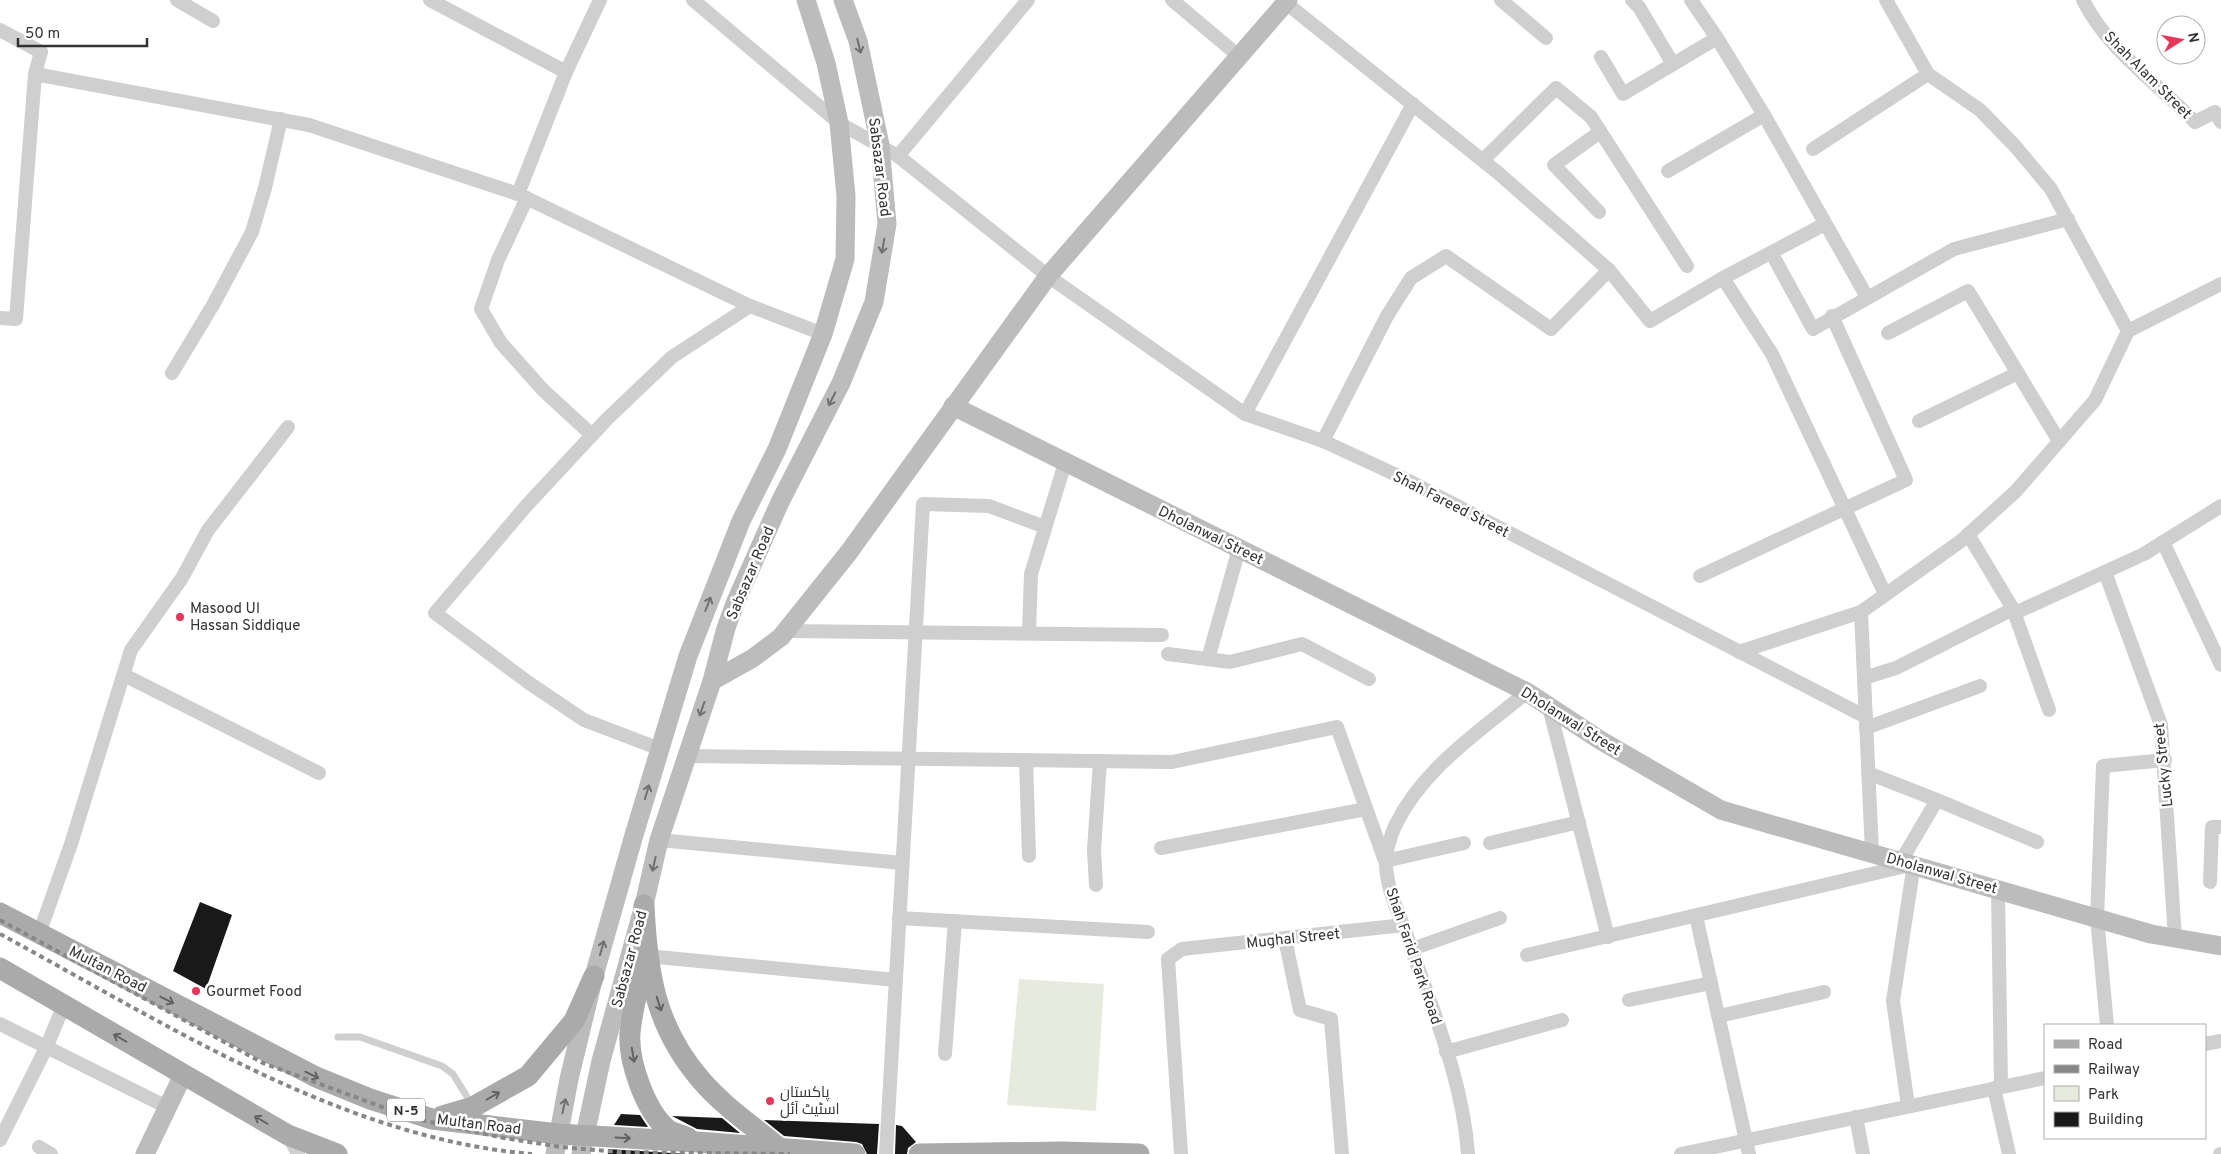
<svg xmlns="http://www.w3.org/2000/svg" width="2221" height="1154" viewBox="0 0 2221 1154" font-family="Overpass,Cairo,sans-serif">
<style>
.green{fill:#e7ebdd}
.building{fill:#191919}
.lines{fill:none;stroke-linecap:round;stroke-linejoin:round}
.lane{stroke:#cfcfcf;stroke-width:7}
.street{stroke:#cfcfcf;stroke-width:14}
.secondary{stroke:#bcbcbc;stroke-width:19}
.primary{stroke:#aaa;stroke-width:21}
.rail{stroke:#878787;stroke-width:4;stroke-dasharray:5 4;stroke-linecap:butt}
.oneway{stroke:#707070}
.oneway2{stroke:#626262}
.poi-dot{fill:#e6365a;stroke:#fff;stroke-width:2}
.labels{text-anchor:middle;stroke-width:5;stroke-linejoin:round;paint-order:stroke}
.shield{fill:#fff;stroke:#707070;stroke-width:1}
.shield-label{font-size:14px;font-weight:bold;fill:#323232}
.street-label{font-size:15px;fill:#323232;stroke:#fff}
.poi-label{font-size:15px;fill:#323232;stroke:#fff;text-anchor:start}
</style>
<rect width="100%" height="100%" fill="#fff"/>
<polygon class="green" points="1019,979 1104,984 1096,1111 1007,1105"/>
<g class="building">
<polygon points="200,902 232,915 206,989 173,971"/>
<polygon points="621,1114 640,1115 648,1127 614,1125"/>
<polygon points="672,1116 722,1118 740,1133 697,1129"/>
<polygon points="764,1120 879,1124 877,1154 867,1154 862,1144 856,1142 784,1136"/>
<polygon points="896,1125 902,1126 916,1142 908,1148 907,1154 895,1154"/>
<polygon points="608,1149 688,1154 608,1154"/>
</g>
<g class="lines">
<polyline class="lane" points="338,1037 360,1037 442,1066 453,1074 472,1105"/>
<g class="street">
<polyline points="177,0 213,21"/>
<polyline points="430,0 566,72"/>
<polyline points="600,0 566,72 518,194 750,306 823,334"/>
<polyline points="693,0 839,123 898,156 1048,276 1245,414 1323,441 1403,478 1866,717"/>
<polyline points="1172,0 1240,57"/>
<polyline points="1501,0 1546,38"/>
<polyline points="1632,0 1639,7 1673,64"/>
<polyline points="1886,0 1928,74 1980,110 2015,146 2051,189 2128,331"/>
<path d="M2083,0C2107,49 2157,83 2195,122L2215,112L2221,122"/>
<polyline points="1286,3 1497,172 1609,270 1650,321 1723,278 1825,224"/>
<polyline points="0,30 41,52 35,74 16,319 0,318"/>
<polyline points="1601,57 1623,94 1717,38 1691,0"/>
<polyline points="35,74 309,125 518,194"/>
<polyline points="1764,115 1867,297"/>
<polyline points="1813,149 1928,74"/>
<polyline points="898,156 1028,0"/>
<polyline points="1483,160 1556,88 1591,117 1687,266"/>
<polyline points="1668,171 1764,115 1717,38"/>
<polyline points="527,198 498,260 481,309 501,343 543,390 592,435"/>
<polyline points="1599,212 1554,165 1600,132"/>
<polyline points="1772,254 1813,329 1954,249 2068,219"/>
<polyline points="1723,278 1772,354 1885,594"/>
<polyline points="1888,333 1968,291 2059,441"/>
<polyline points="172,373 213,305 252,232 265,188 281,119"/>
<polyline points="1245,414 1413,104"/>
<polyline points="1919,421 2018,373"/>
<polyline points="1323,441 1387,316 1411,278 1446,256 1551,329 1609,270"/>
<polyline points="1968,534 2013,609 2049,710"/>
<polyline points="2163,542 2221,665"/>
<polyline points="2105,572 2161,725 2175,938"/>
<polyline points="1700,576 1906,480 1832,316"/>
<polyline points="2015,613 2144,554 2221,506"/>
<polyline points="786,631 1162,635"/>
<polyline points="1029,633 1031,574 1065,463"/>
<polyline points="1739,652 1861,612"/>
<polyline points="1168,654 1230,662 1302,644 1369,679"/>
<polyline points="1208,659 1239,549"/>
<polyline points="124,675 319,773"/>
<polyline points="1864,678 1896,668 2013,609"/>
<polyline points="1549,707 1608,937"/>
<polyline points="1866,728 1980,686"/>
<polyline points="660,749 584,720 529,683 435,613 527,505 607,419 672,357 750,306"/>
<polyline points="687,756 1172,762 1337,727 1385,861 1464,843"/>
<polyline points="1026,760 1029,856"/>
<polyline points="1868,773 1937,800"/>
<polyline points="659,840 902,863"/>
<polyline points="1490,843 1579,822"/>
<polyline points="1161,848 1366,809"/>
<polyline points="1872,852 1861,612 1961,541 2016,491 2095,400 2128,331 2221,284"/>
<polyline points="1901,861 1937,800 2037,842"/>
<polyline points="2210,882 2212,827 2221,827"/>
<polyline points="1096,885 1094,850 1100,761"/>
<polyline points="1998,889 2001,1087"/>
<polyline points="1696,916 1749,1154"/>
<polyline points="899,918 1148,932"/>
<polyline points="39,934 71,844 131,650 182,578 208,530 288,427"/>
<polyline points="1285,939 1300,1010 1331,1019 1342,1154"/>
<polyline points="1412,949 1500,918"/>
<polyline points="1527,955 1914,864 1893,1001 1908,1106"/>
<polyline points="647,956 896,980"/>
<polyline points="1629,1000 1711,983"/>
<polyline points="1719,1016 1824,992"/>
<polyline points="0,1024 167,1107"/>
<polyline points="2107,1025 2097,918 2103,766 2165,760"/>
<polyline points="2205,1044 2221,1041"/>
<polyline points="1446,1052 1562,1020"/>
<polyline points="945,1054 955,921"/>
<polyline points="1994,1088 2009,1154"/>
<polyline points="1856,1117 1863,1154"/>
<polyline points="288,1135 298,1154"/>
<polyline points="0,1140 46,1048 64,1005"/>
<polyline points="39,1147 51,1154"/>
<polyline points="886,1154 923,504 989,506 1045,527"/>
<polyline points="1181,1154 1168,959 1182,949 1404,925"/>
<path d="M1468,1154C1463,1081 1433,1011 1409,942C1401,917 1386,890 1386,863C1385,853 1391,835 1395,826C1423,768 1479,732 1527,692"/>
<polyline points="1681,1154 2045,1078"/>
<polyline points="2220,1154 2221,1154"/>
</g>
<g class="secondary">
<polyline points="953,406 1527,692 1600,740 1721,810 2151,934 2221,946"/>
<polyline points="712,681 753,658 781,637 849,552 1048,276 1288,0"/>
<polyline points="145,1154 183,1075"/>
<polyline points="555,1154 569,1079 594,976 634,835 688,656 741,521 777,449 823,334 845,259 846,196 839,123 826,63 806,0"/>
<polyline points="581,1154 601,1061 644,905 659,840 712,681 726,628 736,601 780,502 841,383 874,302 887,224 880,145 858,41 843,0"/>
</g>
<g class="primary">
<path d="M644,905C647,972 655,1027 701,1080C723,1106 753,1126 779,1148"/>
<polyline points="0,913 316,1077 370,1099 432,1119 558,1134 697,1142 855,1154"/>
<path d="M645,961C639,985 632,1009 630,1033C628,1061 645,1110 667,1129C672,1133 682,1135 688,1138"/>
<polyline points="0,968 288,1135 337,1154"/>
<polyline points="442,1116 473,1107 528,1076 574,1021 594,976"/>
<polyline points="919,1154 1061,1152 1139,1154"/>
</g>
<g class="rail">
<polyline points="0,920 263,1063 412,1118 504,1138 561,1147 618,1152 790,1154"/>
<path d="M0,934C165,1023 341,1138 532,1154"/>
</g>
</g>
<defs><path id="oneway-shaft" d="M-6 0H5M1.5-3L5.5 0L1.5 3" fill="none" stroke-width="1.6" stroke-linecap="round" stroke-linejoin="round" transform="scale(1.25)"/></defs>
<g class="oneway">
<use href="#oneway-shaft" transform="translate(859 46) rotate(76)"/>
<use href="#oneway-shaft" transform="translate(883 246) rotate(100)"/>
<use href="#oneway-shaft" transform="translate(832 399) rotate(117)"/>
<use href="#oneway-shaft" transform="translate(708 604) rotate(-69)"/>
<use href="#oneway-shaft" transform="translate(702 709) rotate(109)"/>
<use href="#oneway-shaft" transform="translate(647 792) rotate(-73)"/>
<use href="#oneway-shaft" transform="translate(654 864) rotate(103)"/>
<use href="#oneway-shaft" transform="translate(602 948) rotate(-74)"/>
<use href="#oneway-shaft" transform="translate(564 1106) rotate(-78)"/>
</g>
<g class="oneway2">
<use href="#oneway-shaft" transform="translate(167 1000) rotate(27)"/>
<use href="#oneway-shaft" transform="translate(659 1004) rotate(72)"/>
<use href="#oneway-shaft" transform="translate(120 1038) rotate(-150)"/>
<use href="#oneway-shaft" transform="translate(633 1055) rotate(80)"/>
<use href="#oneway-shaft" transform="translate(312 1075) rotate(26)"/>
<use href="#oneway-shaft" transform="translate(493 1096) rotate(-30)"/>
<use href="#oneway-shaft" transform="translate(261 1120) rotate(-150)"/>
<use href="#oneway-shaft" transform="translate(623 1138) rotate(3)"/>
</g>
<g class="poi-dot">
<circle cx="180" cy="617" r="5"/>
<circle cx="196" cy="991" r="5"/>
<circle cx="770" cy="1101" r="5"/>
</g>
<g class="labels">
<rect class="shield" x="387" y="1098.5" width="38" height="23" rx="4"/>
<g class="shield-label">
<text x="406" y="1115">N-5</text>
</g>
<g class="street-label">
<text transform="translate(2148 75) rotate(45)" y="5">Shah Alam Street</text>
<text transform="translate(880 167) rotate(83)" y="5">Sabsazar Road</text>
<text transform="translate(1451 504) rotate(27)" y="5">Shah Fareed Street</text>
<text transform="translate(1211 535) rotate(26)" y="5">Dholanwal Street</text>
<text transform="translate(750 573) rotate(-67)" y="5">Sabsazar Road</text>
<text transform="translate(1571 721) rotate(32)" y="5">Dholanwal Street</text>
<text transform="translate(2163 765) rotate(-96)" y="5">Lucky Street</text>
<text transform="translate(1942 873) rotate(16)" y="5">Dholanwal Street</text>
<text transform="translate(1293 938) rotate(-6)" y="5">Mughal Street</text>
<text transform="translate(1414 956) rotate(71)" y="5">Shah Farid Park Road</text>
<text transform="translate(629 959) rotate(-75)" y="5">Sabsazar Road</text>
<text transform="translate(108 969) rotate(27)" y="5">Multan Road</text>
<text transform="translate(479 1124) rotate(7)" y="5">Multan Road</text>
</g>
<g class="poi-label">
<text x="190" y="613">Masood Ul<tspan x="190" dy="17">Hassan Siddique</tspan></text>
<text x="206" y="996">Gourmet Food</text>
<text x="780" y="1097">پاکستان<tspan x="780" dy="17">اسٹیٹ آئل</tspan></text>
</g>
</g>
<rect x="2044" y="1024" width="162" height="115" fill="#ffffff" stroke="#adadad"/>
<rect x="2054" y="1040" width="25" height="8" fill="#aaaaaa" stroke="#adadad"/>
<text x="2088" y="1049" font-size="15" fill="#323232">Road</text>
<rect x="2054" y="1065" width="25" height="8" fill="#878787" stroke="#adadad"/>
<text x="2088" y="1074" font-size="15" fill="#323232">Railway</text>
<rect x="2054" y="1086" width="25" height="15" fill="#e7ebdd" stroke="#adadad"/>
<text x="2088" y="1099" font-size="15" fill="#323232">Park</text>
<rect x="2054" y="1112" width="25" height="15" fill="#191919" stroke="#adadad"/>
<text x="2088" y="1124" font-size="15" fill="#323232">Building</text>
<g transform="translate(2181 40) rotate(79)"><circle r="24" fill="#ffffff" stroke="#adadad"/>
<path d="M0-4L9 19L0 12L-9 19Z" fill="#e6365a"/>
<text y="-8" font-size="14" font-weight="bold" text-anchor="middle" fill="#323232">N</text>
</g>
<path d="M18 38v8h129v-8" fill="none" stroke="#323232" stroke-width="2.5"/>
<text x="25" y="38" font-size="15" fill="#323232" stroke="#ffffff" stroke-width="4" paint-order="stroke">50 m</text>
</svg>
